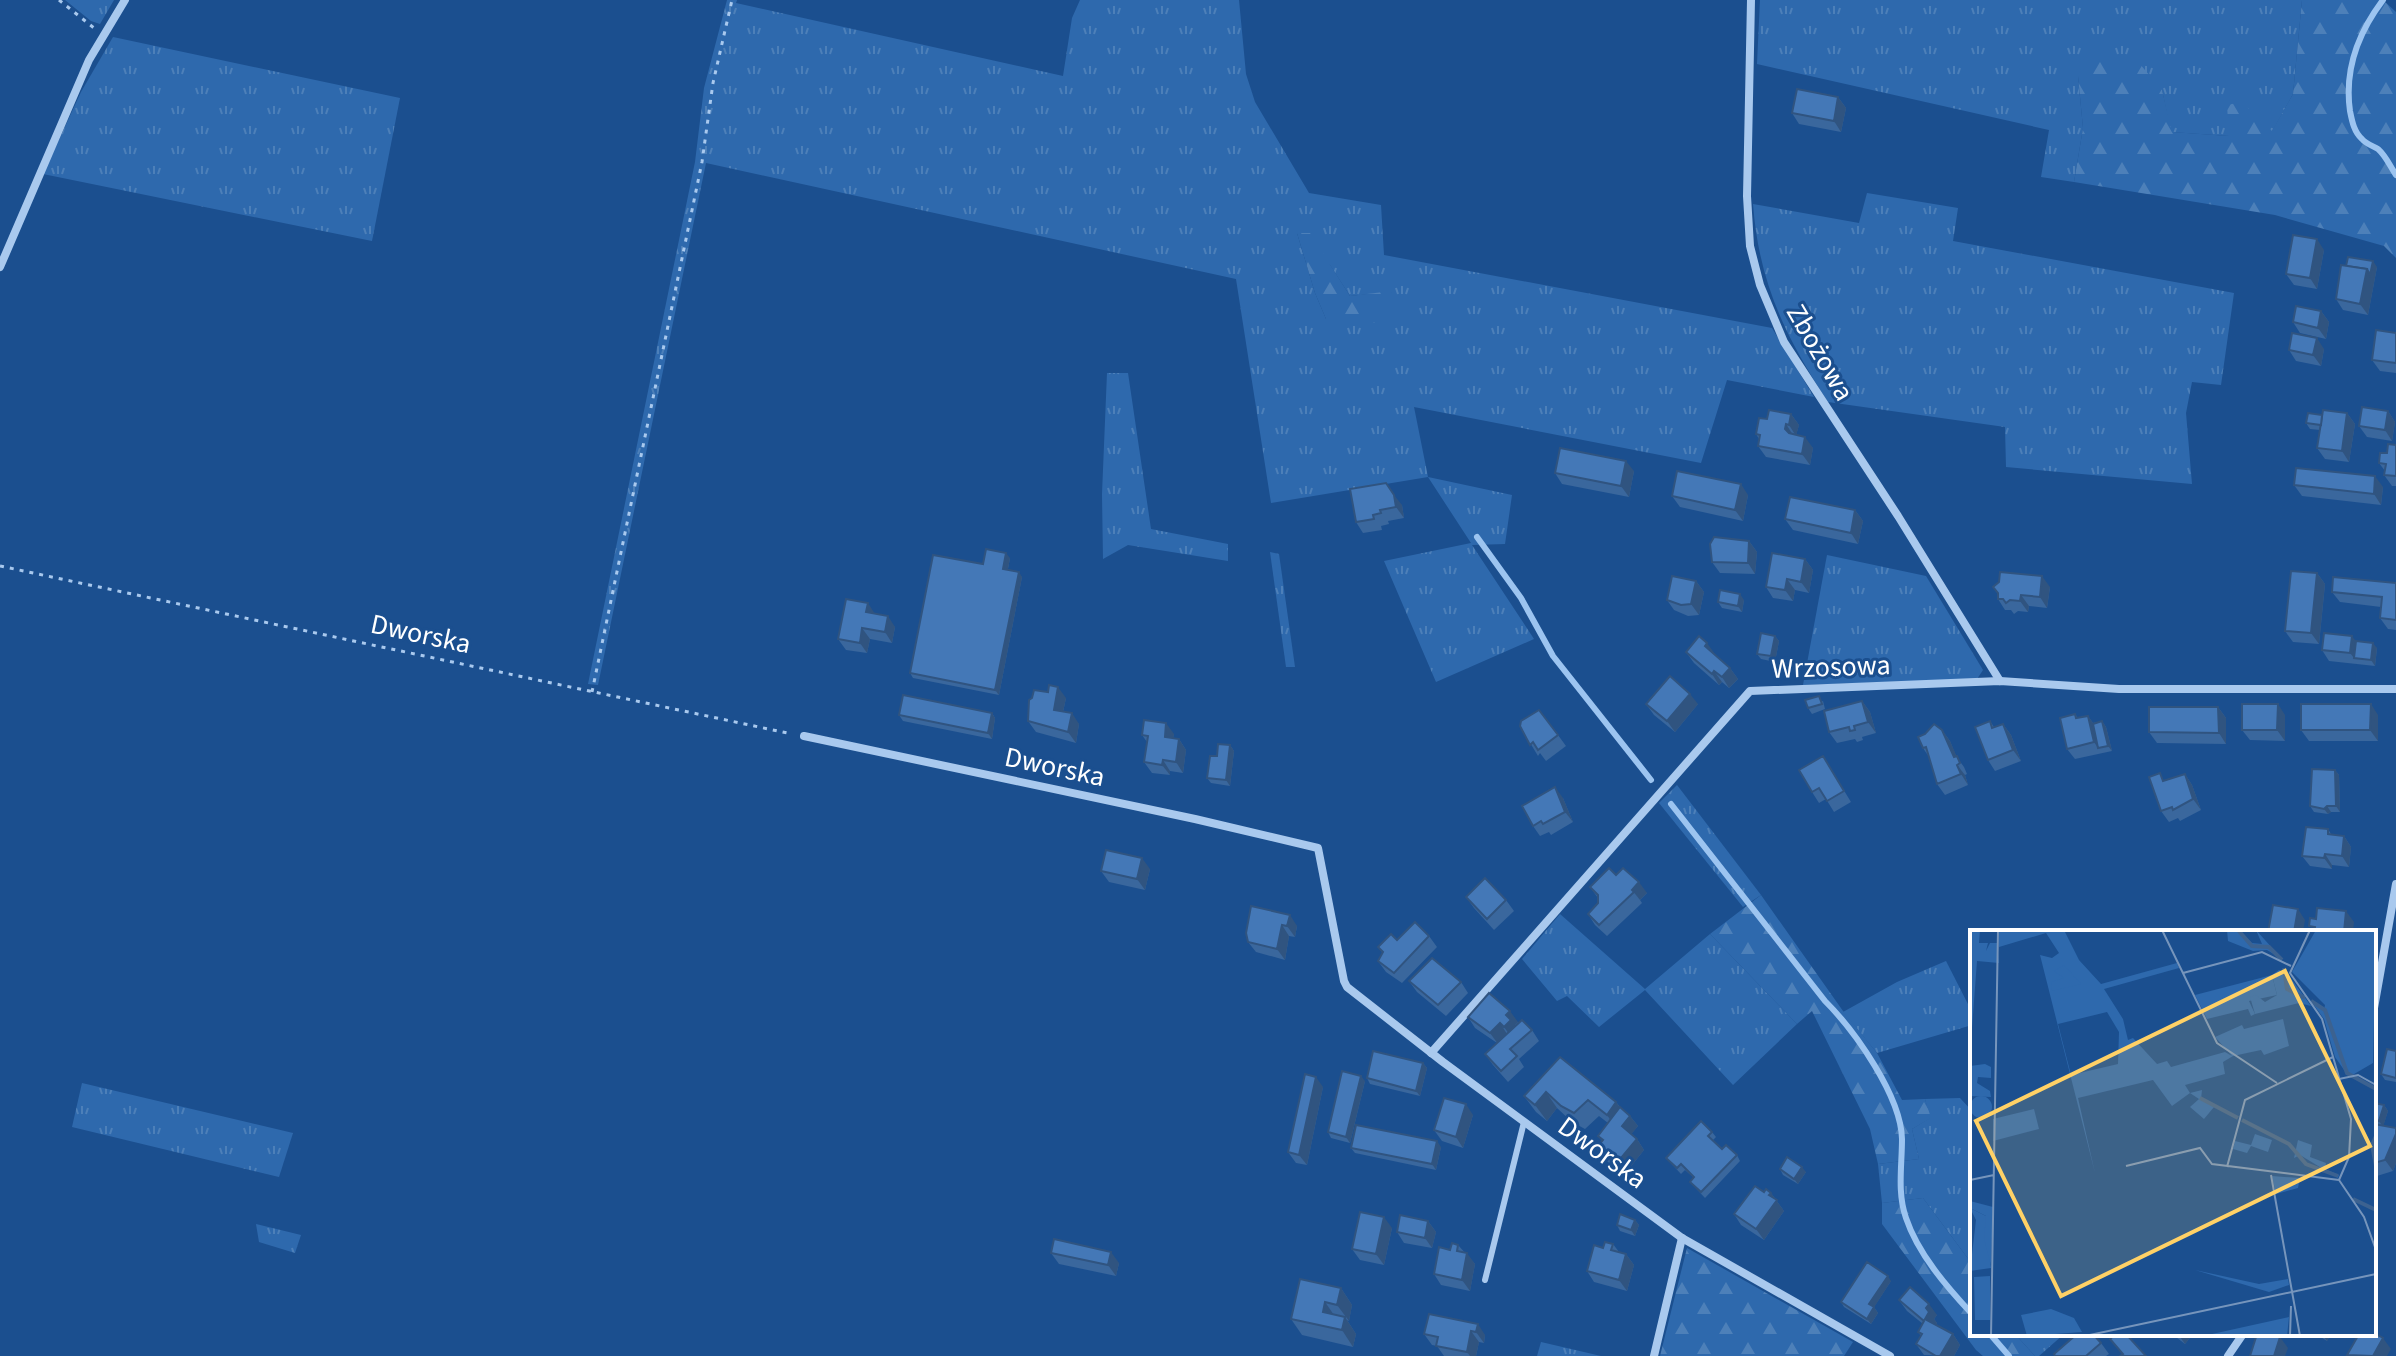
<svg xmlns="http://www.w3.org/2000/svg" width="2396" height="1356" viewBox="0 0 2396 1356" font-family="'Source Sans 3',sans-serif">
<style>
.grass{fill:url(#grass-tufts);fill-rule:evenodd}
.forest{fill:url(#forest-firs)}
.lines{fill:none;stroke-linecap:round;stroke-linejoin:round}
.stream{stroke:#9cc4f0;stroke-width:6}
.path{stroke:#a9c9ee;stroke-width:3;stroke-dasharray:4 6;stroke-linecap:butt}
.service{stroke:#a9c9ee;stroke-width:6}
.minor{stroke:#a9c9ee;stroke-width:8}
.wall{fill:#3a679d}
.shaded-wall{fill:#305480}
.building{fill:#4478b7;stroke:#305480;stroke-width:2}
.labels{text-anchor:middle;stroke-width:6;stroke-linejoin:round;paint-order:stroke}
.street-label{font-size:28px;fill:#fff;stroke:#1b4f8f}
.inset-river{fill:none;stroke:#3c6290;stroke-width:4}
.inset-road{fill:none;stroke:#7695bc;stroke-width:2}
.view{fill:#ffd166;fill-opacity:0.15;stroke:#ffd166;stroke-width:4}
.inset-edge{fill:none;stroke:#fff;stroke-width:4}
</style>
<defs>
<pattern id="grass-tufts" width="24" height="20" patternUnits="userSpaceOnUse" patternTransform="scale(2)"><rect width="24" height="20" fill="#2e69ad"/><path d="M3 7l-1-3M5 7V3M7 7l1-3M15 17l-1-3M17 17v-4M19 17l1-3" fill="none" stroke="#4d80b9"/></pattern>
<pattern id="forest-firs" width="22" height="20" patternUnits="userSpaceOnUse" patternTransform="scale(2)"><rect width="22" height="20" fill="#2e69ad"/><path d="M5 1l3.5 6h-7zM16 11l3.5 6h-7z" fill="#4d80b9"/></pattern>
</defs>
<rect width="100%" height="100%" fill="#1b4f8f"/>
<g class="grass">
<polygon points="65,0 114,0 100,24 91,21"/>
<path d="M727,0H737L736,3L1063,76L1072,18L1080,0H1239L1246,74L1255,102L1309,193L1381,205L1384,255L1772,328L1814,397L1727,380L1701,463L1414,407L1428,477L1512,495L1505,544L1472,545L1534,639L1436,682L1384,561L1471,543L1428,477L1271,503L1236,279L706,163L598,685L588,684L695,162L704,88ZM1297,233L1330,265L1350,296L1392,292L1326,319L1315,293Z"/>
<polygon points="1760,0 2302,0 2293,94 2272,132 2229,136 2171,132 2162,90 2078,76 2083,128 2074,182 2041,177 2049,130 1757,64"/>
<polygon points="113,37 400,98 372,241 43,174 81,92"/>
<path d="M1867,193L1958,208L1953,241L2234,293L2221,385L2192,382L2186,413L2192,484L2006,467L2005,427L1828,402C1785,336 1759,283 1753,204L1859,223Z"/>
<polygon points="1107,373 1128,373 1151,529 1228,544 1228,561 1128,545 1103,559 1102,494"/>
<polygon points="1270,552 1279,554 1295,667 1286,667"/>
<polygon points="1827,555 1926,576 1983,670 1977,679 1803,685"/>
<polygon points="1677,785 1761,895 1743,907 1659,803"/>
<polygon points="1560,914 1645,989 1710,934 1797,1024 1733,1085 1645,990 1599,1027 1567,996 1557,1001 1522,959"/>
<polygon points="1946,961 1972,1012 1972,1025 1877,1053 1843,1012 1897,982"/>
<polygon points="82,1083 293,1133 279,1177 72,1127"/>
<polygon points="1960,1098 1972,1111 1972,1264 1923,1198 1882,1203 1878,1164 1919,1159 1912,1129 1930,1118 1925,1099"/>
<polygon points="256,1224 301,1235 295,1253 259,1242"/>
<polygon points="2015,1334 2064,1334 2039,1356 2035,1356"/>
<polygon points="1541,1342 1601,1356 1537,1356"/>
</g>
<g class="forest">
<polygon points="2302,0 2383,0 2396,12 2396,258 2384,246 2275,215 2074,182 2083,128 2078,76 2093,60 2139,63 2162,90 2172,132 2229,136 2227,105 2242,102 2272,131 2293,94"/>
<polygon points="1297,233 1310,233 1350,296 1392,291 1387,324 1326,319 1315,293"/>
<polygon points="1761,895 1843,1011 1877,1053 1902,1100 1925,1099 1931,1118 1912,1129 1919,1159 1878,1164 1870,1129 1812,1011 1797,1024 1710,934"/>
<polygon points="1923,1198 1972,1264 1972,1334 2015,1334 2035,1356 1983,1356 1976,1350 1882,1224 1882,1203"/>
<polygon points="1687,1248 1853,1342 1844,1356 1660,1356"/>
</g>
<g class="lines">
<g class="stream">
<path d="M2383,0C2358,33 2344,69 2350,111C2352,121 2354,132 2362,139C2366,144 2373,146 2378,149C2386,156 2390,166 2396,175"/>
<polyline points="1477,537 1521,598 1553,656 1651,780"/>
<path d="M1671,804L1825,1001C1855,1031 1901,1096 1902,1139C1902,1166 1897,1192 1906,1218C1918,1254 1947,1287 1972,1314"/>
<polyline points="1990,1334 2009,1356"/>
</g>
<g class="path">
<polyline points="59,0 94,28"/>
<polyline points="0,566 792,734"/>
<polyline points="592,692 702,162 713,83 732,0"/>
</g>
<polyline class="service" points="1485,1280 1524,1122"/>
<g class="minor">
<polyline points="1751,0 1747,196 1750,246 1760,285 1784,342 1898,516 2000,681"/>
<polyline points="0,267 89,60 125,0"/>
<polyline points="804,736 1195,819 1318,848 1344,981 1347,987 1443,1062 1682,1238 1890,1356"/>
<polyline points="2374,1008 2396,884"/>
<polyline points="1431,1053 1750,691 2000,681 2119,689 2396,689"/>
<polyline points="1654,1356 1682,1238"/>
<polyline points="2228,1356 2243,1334"/>
</g>
</g>
<g class="wall">
<polygon points="1838,97 1846,108 1841,132 1799,124 1792,113"/>
<polygon points="2324,250 2317,289 2294,285 2286,274"/>
<polygon points="2377,267 2368,315 2343,310 2336,299"/>
<polygon points="2321,311 2329,322 2326,339 2300,333 2293,322"/>
<polygon points="2396,333 2396,373 2380,371 2372,360"/>
<polygon points="2324,349 2321,366 2296,361 2289,350"/>
<polygon points="2388,411 2395,422 2392,441 2367,437 2359,426"/>
<polygon points="2347,413 2355,424 2349,462 2325,459 2317,448 2320,430 2310,429 2306,423 2322,415"/>
<polygon points="1791,414 1799,425 1796,435 1813,448 1810,465 1766,457 1758,446 1759,439 1756,434 1767,419"/>
<polygon points="2396,445 2396,486 2392,486 2384,475 2385,471 2379,463"/>
<polygon points="1634,471 1629,497 1562,484 1555,473"/>
<polygon points="2294,485 2383,487 2381,505 2302,496"/>
<polygon points="1350,489 1402,505 1404,518 1388,521 1389,524 1381,526 1382,530 1363,533 1356,522"/>
<polygon points="1748,495 1743,521 1680,507 1672,496"/>
<polygon points="1855,510 1863,521 1858,544 1793,530 1785,519"/>
<polygon points="1749,541 1757,552 1755,574 1720,573 1712,562"/>
<polygon points="1010,558 1008,569 1022,577 999,695 913,678 910,673 983,564"/>
<polygon points="1805,559 1813,570 1809,593 1795,590 1793,601 1773,598 1766,587"/>
<polygon points="2317,573 2325,584 2319,644 2293,642 2285,631"/>
<polygon points="1696,581 1704,592 1699,615 1688,616 1674,610 1667,600"/>
<polygon points="2396,583 2396,630 2388,629 2380,618 2381,607 2340,602 2332,592"/>
<polygon points="1993,587 2050,587 2047,608 2029,606 2028,612 2018,611 2014,614 2011,610 2005,610 1998,599 1998,594"/>
<polygon points="1744,600 1742,612 1722,608 1718,602"/>
<polygon points="875,614 895,627 892,643 870,639 867,653 846,650 838,639"/>
<polygon points="1775,636 1779,641 1775,662 1761,659 1757,654"/>
<polygon points="2356,641 2377,648 2375,666 2329,661 2322,650"/>
<polygon points="1686,652 1715,654 1714,655 1730,668 1738,679 1729,688 1722,682 1719,685 1694,663"/>
<polygon points="1066,698 1063,712 1079,724 1076,743 1036,732 1028,721"/>
<polygon points="1823,701 1825,709 1812,714 1808,708"/>
<polygon points="1862,701 1870,712 1876,733 1862,737 1863,740 1857,742 1855,739 1837,743 1829,732"/>
<polygon points="1646,704 1698,704 1675,732 1654,715"/>
<polygon points="2218,707 2226,718 2226,744 2157,743 2149,732"/>
<polygon points="992,713 995,718 992,739 903,721 899,715"/>
<polygon points="2075,714 2078,718 2088,716 2093,723 2102,721 2106,727 2112,751 2075,759 2067,749"/>
<polygon points="2285,715 2285,741 2250,740 2242,730"/>
<polygon points="2378,715 2378,741 2309,741 2301,730"/>
<polygon points="1990,721 1994,727 2003,724 2011,735 2021,761 1995,771 1988,760"/>
<polygon points="1520,726 1558,735 1566,746 1546,761 1540,753 1538,756"/>
<polygon points="1942,730 1950,741 1956,756 1964,767 1967,774 1965,775 1968,785 1945,795 1937,784 1929,757 1923,748"/>
<polygon points="1174,734 1173,738 1179,739 1186,750 1183,773 1170,771 1170,775 1152,773 1144,762 1147,742 1142,735"/>
<polygon points="1230,745 1234,751 1230,786 1211,783 1207,778 1217,756"/>
<polygon points="1823,756 1851,802 1834,812 1826,799 1819,803 1812,792"/>
<polygon points="2335,770 2339,775 2340,812 2331,812 2328,814 2314,812 2310,806"/>
<polygon points="2185,774 2192,785 2201,810 2180,821 2178,818 2169,822 2161,811 2166,781"/>
<polygon points="1563,798 1573,822 1551,835 1549,832 1540,836 1533,826"/>
<polygon points="2328,829 2331,834 2344,836 2351,847 2349,867 2332,865 2332,869 2310,866 2302,856"/>
<polygon points="1150,869 1145,890 1109,882 1101,871"/>
<polygon points="1616,875 1647,893 1640,900 1642,903 1607,936 1595,925 1588,914 1598,903 1598,898 1590,887"/>
<polygon points="1466,897 1506,900 1514,911 1494,930 1474,908"/>
<polygon points="1251,906 1297,926 1295,937 1289,936 1285,960 1256,952 1248,942"/>
<polygon points="1429,936 1437,947 1402,983 1386,972 1378,961 1383,954 1378,947 1397,940"/>
<polygon points="1409,981 1461,982 1468,993 1446,1016 1417,992"/>
<polygon points="1468,1017 1518,1022 1516,1026 1532,1030 1539,1041 1519,1059 1524,1067 1508,1082 1493,1065 1485,1054 1497,1043 1475,1028"/>
<polygon points="2396,1051 2396,1082 2385,1080 2381,1074"/>
<polygon points="1560,1057 1616,1102 1620,1107 1630,1116 1638,1126 1631,1134 1637,1139 1644,1150 1624,1175 1604,1159 1596,1148 1602,1141 1598,1136 1608,1123 1599,1116 1585,1129 1572,1122 1557,1108 1547,1121 1536,1112 1524,1096"/>
<polygon points="1423,1063 1427,1068 1420,1096 1370,1084 1367,1078"/>
<polygon points="1365,1081 1350,1143 1331,1138 1328,1132"/>
<polygon points="1323,1087 1307,1165 1296,1163 1288,1152"/>
<polygon points="2374,1103 2384,1105 2388,1111 2383,1126 2396,1128 2396,1163 2393,1171 2377,1176 2376,1178 2374,1178"/>
<polygon points="1473,1115 1463,1148 1442,1141 1434,1130"/>
<polygon points="1712,1132 1716,1137 1713,1140 1722,1149 1737,1155 1740,1161 1705,1198 1690,1182 1694,1178 1685,1170 1681,1174 1666,1158"/>
<polygon points="1441,1147 1436,1170 1355,1153 1351,1148"/>
<polygon points="1780,1169 1806,1172 1798,1184 1783,1175"/>
<polygon points="1764,1192 1771,1193 1784,1211 1764,1240 1741,1225 1734,1214"/>
<polygon points="1635,1220 1639,1225 1635,1236 1620,1231 1617,1225"/>
<polygon points="1428,1221 1436,1232 1432,1248 1404,1243 1397,1232"/>
<polygon points="1392,1228 1384,1265 1360,1260 1352,1249"/>
<polygon points="1613,1244 1619,1252 1626,1254 1634,1265 1627,1291 1594,1282 1587,1271 1603,1248"/>
<polygon points="1458,1245 1475,1264 1470,1291 1441,1285 1434,1274 1450,1250"/>
<polygon points="1051,1253 1119,1263 1116,1276 1059,1264"/>
<polygon points="1891,1281 1874,1307 1878,1313 1871,1324 1844,1307 1841,1302"/>
<polygon points="1341,1288 1352,1305 1349,1321 1347,1320 1356,1334 1353,1347 1302,1335 1291,1319"/>
<polygon points="1899,1300 1937,1315 1934,1319 1937,1323 1936,1325 1953,1334 1960,1345 1954,1356 1924,1355 1916,1344 1921,1336 1918,1332 1923,1324 1907,1311"/>
<polygon points="1429,1314 1485,1335 1484,1343 1479,1342 1476,1356 1444,1356 1437,1346 1432,1345 1424,1334"/>
<polygon points="2172,1334 2193,1334 2185,1344"/>
<polygon points="2316,1334 2331,1334 2327,1341"/>
<polygon points="2101,1343 2109,1354 2106,1356 2055,1356"/>
</g>
<g class="shaded-wall">
<polygon points="1838,97 1846,108 1841,132 1834,121"/>
<polygon points="2317,239 2324,250 2317,289 2310,278"/>
<polygon points="2373,261 2377,267 2368,315 2360,304 2367,269"/>
<polygon points="2321,311 2329,322 2326,339 2318,328"/>
<polygon points="2317,338 2324,349 2321,366 2313,355"/>
<polygon points="2388,411 2395,422 2392,441 2385,430"/>
<polygon points="2347,413 2355,424 2349,462 2342,451"/>
<polygon points="1791,414 1799,425 1796,436 1789,425"/>
<polygon points="1786,424 1793,435 1792,440 1785,429"/>
<polygon points="1805,437 1813,448 1810,465 1802,454"/>
<polygon points="1626,461 1634,471 1629,497 1621,486"/>
<polygon points="2375,476 2383,487 2381,505 2374,494"/>
<polygon points="1741,484 1748,495 1743,521 1735,510"/>
<polygon points="1394,495 1402,505 1404,518 1396,507"/>
<polygon points="1855,510 1863,521 1858,544 1851,533"/>
<polygon points="1749,541 1757,552 1755,574 1748,563"/>
<polygon points="1006,553 1010,558 1007,574 1003,569"/>
<polygon points="1805,559 1813,570 1809,593 1801,582"/>
<polygon points="1019,572 1022,577 999,695 995,690"/>
<polygon points="2317,573 2325,584 2319,644 2311,633"/>
<polygon points="2042,576 2050,587 2047,608 2040,597"/>
<polygon points="1787,579 1795,590 1793,601 1785,590"/>
<polygon points="1696,581 1704,592 1699,615 1691,604"/>
<polygon points="1740,594 1744,600 1742,612 1738,606"/>
<polygon points="2021,595 2029,606 2028,612 2020,601"/>
<polygon points="868,603 875,614 866,612"/>
<polygon points="888,616 895,627 892,643 885,632"/>
<polygon points="862,628 870,639 867,653 860,643"/>
<polygon points="1775,636 1779,641 1775,662 1771,656"/>
<polygon points="2352,636 2360,647 2354,658 2350,653"/>
<polygon points="1707,643 1715,654 1712,657 1705,646"/>
<polygon points="2373,643 2377,648 2375,666 2371,660"/>
<polygon points="1730,668 1738,679 1729,688 1722,677"/>
<polygon points="1714,671 1722,682 1719,685 1712,674"/>
<polygon points="1058,687 1066,698 1061,721 1054,710"/>
<polygon points="1690,694 1698,704 1675,732 1667,721"/>
<polygon points="1862,701 1870,712 1876,733 1868,722"/>
<polygon points="2278,704 2285,715 2285,741 2277,730"/>
<polygon points="2371,704 2378,715 2378,741 2370,730"/>
<polygon points="2218,707 2226,718 2226,744 2219,733"/>
<polygon points="992,713 995,718 992,739 988,733"/>
<polygon points="1072,713 1079,724 1076,743 1068,732"/>
<polygon points="2088,716 2096,727 2098,748 2094,742"/>
<polygon points="2102,721 2106,727 2112,751 2108,746"/>
<polygon points="1166,723 1174,734 1172,748 1165,737"/>
<polygon points="2003,724 2011,735 2021,761 2013,750"/>
<polygon points="1942,730 1950,741 1960,764 1954,757"/>
<polygon points="1179,739 1186,750 1183,773 1176,762"/>
<polygon points="1230,745 1234,751 1230,786 1226,780"/>
<polygon points="1163,760 1170,771 1170,775 1162,765"/>
<polygon points="1957,765 1965,775 1968,785 1961,774"/>
<polygon points="2335,770 2339,775 2340,812 2336,806"/>
<polygon points="2185,774 2192,785 2201,810 2193,799"/>
<polygon points="1555,787 1563,798 1573,822 1565,812"/>
<polygon points="2327,806 2331,812 2328,814 2324,809"/>
<polygon points="2344,836 2351,847 2349,867 2342,856"/>
<polygon points="2325,854 2332,865 2332,869 2324,858"/>
<polygon points="1142,858 1150,869 1145,890 1137,879"/>
<polygon points="1639,882 1647,893 1640,900 1632,890"/>
<polygon points="2298,909 2305,920 2303,932 2294,932"/>
<polygon points="2346,911 2354,922 2353,932 2344,932"/>
<polygon points="1290,915 1297,926 1295,937 1287,926"/>
<polygon points="1282,925 1289,936 1285,960 1277,949"/>
<polygon points="1510,1011 1518,1022 1515,1025 1519,1030 1512,1038 1504,1027 1506,1015"/>
<polygon points="1500,1023 1507,1034 1498,1044 1490,1033"/>
<polygon points="1423,1063 1427,1068 1420,1096 1416,1091"/>
<polygon points="1361,1076 1365,1081 1350,1143 1346,1137"/>
<polygon points="1316,1077 1323,1087 1307,1165 1299,1155"/>
<polygon points="1546,1092 1557,1108 1547,1121 1535,1105"/>
<polygon points="1616,1102 1628,1118 1630,1116 1638,1126 1629,1137 1618,1131 1607,1115"/>
<polygon points="1466,1104 1473,1115 1463,1148 1456,1137"/>
<polygon points="2384,1105 2388,1111 2383,1127 2379,1121"/>
<polygon points="2396,1134 2396,1163 2393,1171 2385,1160"/>
<polygon points="1637,1139 1644,1150 1624,1175 1616,1164"/>
<polygon points="1437,1141 1441,1147 1436,1170 1432,1164"/>
<polygon points="1802,1167 1806,1172 1798,1184 1794,1179"/>
<polygon points="1771,1193 1784,1211 1764,1240 1756,1229"/>
<polygon points="1384,1217 1392,1228 1384,1265 1376,1254"/>
<polygon points="1635,1220 1639,1225 1635,1236 1631,1230"/>
<polygon points="1428,1221 1436,1232 1432,1248 1425,1238"/>
<polygon points="1111,1252 1119,1263 1116,1276 1108,1265"/>
<polygon points="1467,1253 1475,1264 1470,1291 1462,1280"/>
<polygon points="1626,1254 1634,1265 1627,1291 1619,1280"/>
<polygon points="1888,1276 1891,1281 1873,1309 1869,1304"/>
<polygon points="1341,1288 1352,1305 1349,1321 1337,1305"/>
<polygon points="1325,1302 1336,1318 1323,1312"/>
<polygon points="1929,1304 1937,1315 1934,1319 1937,1323 1933,1330 1925,1319 1926,1308"/>
<polygon points="1874,1307 1878,1313 1871,1324 1867,1319"/>
<polygon points="1345,1317 1356,1334 1353,1347 1342,1330"/>
<polygon points="1478,1324 1485,1335 1484,1343 1476,1332"/>
<polygon points="1471,1331 1479,1342 1476,1356 1470,1356 1467,1352"/>
<polygon points="1953,1334 1960,1345 1954,1356 1940,1356"/>
<polygon points="2178,1334 2193,1334 2185,1344"/>
<polygon points="2322,1334 2331,1334 2327,1341"/>
<polygon points="2280,1337 2288,1348 2285,1356 2274,1356"/>
<polygon points="2383,1338 2391,1349 2387,1356 2373,1356"/>
</g>
<g class="building">
<polygon points="1797,89 1838,97 1834,121 1792,113"/>
<polygon points="2293,235 2317,239 2310,278 2286,274"/>
<polygon points="2348,257 2373,261 2370,275 2367,269 2346,266"/>
<polygon points="2341,265 2367,269 2360,304 2336,299"/>
<polygon points="2296,306 2321,311 2318,328 2293,322"/>
<polygon points="2376,330 2396,333 2396,363 2372,360"/>
<polygon points="2292,333 2317,338 2313,355 2289,350"/>
<polygon points="2362,407 2388,411 2385,430 2359,426"/>
<polygon points="1769,410 1791,414 1789,425 1786,424 1785,429 1789,433 1805,437 1802,454 1758,446 1760,435 1756,434 1759,418 1767,419"/>
<polygon points="2323,410 2347,413 2342,451 2317,448"/>
<polygon points="2308,413 2322,415 2321,425 2306,423"/>
<polygon points="2388,444 2396,445 2396,476 2384,475 2386,464 2379,463 2380,453 2387,453"/>
<polygon points="1560,448 1626,461 1621,486 1555,473"/>
<polygon points="2296,468 2375,476 2374,494 2294,485"/>
<polygon points="1677,471 1741,484 1735,510 1672,496"/>
<polygon points="1386,483 1394,495 1396,507 1380,510 1381,513 1373,515 1374,519 1356,522 1350,489"/>
<polygon points="1790,497 1855,510 1851,533 1785,519"/>
<polygon points="1714,537 1749,541 1748,563 1712,562 1710,544"/>
<polygon points="986,549 1006,553 1003,569 1019,572 995,690 910,673 933,555 983,564"/>
<polygon points="1772,553 1805,559 1801,582 1787,579 1785,590 1766,587"/>
<polygon points="2291,571 2317,573 2311,633 2285,631"/>
<polygon points="2000,572 2042,576 2040,597 2021,595 2020,601 2010,600 2006,603 2003,599 1998,599 1998,593 1993,587 1999,582"/>
<polygon points="1672,576 1696,581 1691,604 1681,605 1667,600"/>
<polygon points="2333,577 2396,583 2396,620 2380,618 2382,597 2332,592"/>
<polygon points="1720,590 1740,594 1738,606 1718,602"/>
<polygon points="846,599 868,603 866,612 888,616 885,632 862,628 860,643 838,639"/>
<polygon points="1761,633 1775,636 1771,656 1757,654"/>
<polygon points="2324,633 2352,636 2350,653 2322,650"/>
<polygon points="1699,636 1707,643 1705,646 1730,668 1722,677 1714,671 1712,674 1686,652"/>
<polygon points="2356,641 2373,643 2371,660 2354,658"/>
<polygon points="1670,676 1690,694 1667,721 1646,704"/>
<polygon points="1049,685 1058,687 1054,710 1072,713 1068,732 1028,721 1029,700 1032,698 1034,690 1048,692"/>
<polygon points="903,695 992,713 988,733 899,715"/>
<polygon points="1819,696 1822,704 1808,708 1805,700"/>
<polygon points="1862,701 1868,722 1854,726 1855,730 1850,731 1849,727 1829,732 1824,711"/>
<polygon points="2242,704 2278,704 2277,730 2242,730"/>
<polygon points="2301,704 2371,704 2370,730 2301,730"/>
<polygon points="2149,707 2218,707 2219,733 2149,732"/>
<polygon points="1539,710 1558,735 1538,750 1533,742 1530,745 1520,726 1521,721"/>
<polygon points="2075,714 2076,718 2088,716 2094,742 2067,749 2060,718"/>
<polygon points="1144,720 1166,723 1165,737 1179,739 1176,762 1163,760 1162,765 1144,762 1148,736 1142,735"/>
<polygon points="1990,721 1992,728 2003,724 2013,750 1988,760 1975,727"/>
<polygon points="2102,721 2108,746 2098,748 2093,724"/>
<polygon points="1934,724 1942,730 1954,757 1957,756 1960,763 1957,765 1961,774 1937,784 1926,747 1923,748 1918,737 1925,734"/>
<polygon points="1218,744 1230,745 1226,780 1207,778 1210,756 1217,756"/>
<polygon points="1823,756 1844,791 1827,801 1819,788 1812,792 1799,770"/>
<polygon points="2312,769 2335,770 2336,806 2327,806 2324,809 2310,806"/>
<polygon points="2160,773 2163,781 2185,774 2193,799 2173,810 2172,807 2161,811 2149,777"/>
<polygon points="1555,787 1565,812 1543,824 1541,821 1533,826 1522,806"/>
<polygon points="2306,827 2328,829 2328,834 2344,836 2342,856 2325,854 2324,858 2302,856"/>
<polygon points="1106,850 1142,858 1137,879 1101,871"/>
<polygon points="1609,868 1616,875 1623,868 1639,882 1632,890 1634,892 1599,925 1588,914 1598,903 1598,895 1590,887"/>
<polygon points="1485,878 1506,900 1487,919 1466,897"/>
<polygon points="2273,905 2298,909 2294,932 2268,932"/>
<polygon points="1251,906 1290,915 1287,926 1282,925 1277,949 1248,942 1246,933"/>
<polygon points="2317,908 2346,911 2344,932 2314,932 2315,927 2309,926 2310,918 2316,919"/>
<polygon points="1415,922 1429,936 1394,973 1378,961 1383,952 1378,947 1391,934 1397,940"/>
<polygon points="1432,958 1461,982 1438,1005 1409,981"/>
<polygon points="1489,993 1510,1011 1506,1015 1511,1020 1504,1027 1500,1023 1490,1033 1468,1017"/>
<polygon points="1522,1020 1532,1030 1510,1049 1517,1056 1501,1071 1485,1054"/>
<polygon points="2387,1049 2396,1051 2396,1078 2381,1074"/>
<polygon points="1373,1051 1423,1063 1416,1091 1367,1078"/>
<polygon points="1560,1057 1616,1102 1607,1115 1588,1100 1574,1113 1561,1106 1546,1092 1535,1105 1524,1096"/>
<polygon points="1342,1071 1361,1076 1346,1137 1328,1132"/>
<polygon points="1305,1074 1316,1077 1299,1155 1288,1152"/>
<polygon points="1444,1098 1466,1104 1456,1137 1434,1130"/>
<polygon points="2374,1103 2384,1105 2379,1121 2374,1120"/>
<polygon points="1620,1107 1630,1116 1622,1126 1637,1139 1616,1164 1596,1148 1603,1140 1598,1136"/>
<polygon points="1701,1121 1712,1132 1708,1136 1722,1149 1726,1145 1737,1155 1701,1192 1690,1182 1694,1177 1681,1164 1677,1168 1666,1158"/>
<polygon points="2374,1124 2396,1128 2396,1134 2385,1160 2374,1163"/>
<polygon points="1356,1125 1437,1141 1432,1164 1351,1148"/>
<polygon points="1787,1157 1802,1167 1794,1179 1780,1169"/>
<polygon points="1755,1186 1764,1192 1766,1189 1771,1193 1769,1195 1777,1200 1756,1229 1734,1214"/>
<polygon points="1360,1212 1384,1217 1376,1254 1352,1249"/>
<polygon points="1620,1214 1635,1220 1631,1230 1617,1225"/>
<polygon points="1400,1215 1428,1221 1425,1238 1397,1232"/>
<polygon points="1054,1239 1111,1252 1108,1265 1051,1253"/>
<polygon points="1605,1242 1613,1244 1611,1250 1626,1254 1619,1280 1587,1271 1594,1245 1603,1248"/>
<polygon points="1452,1243 1458,1245 1457,1251 1467,1253 1462,1280 1434,1274 1439,1247 1450,1250"/>
<polygon points="1867,1262 1888,1276 1869,1304 1874,1307 1867,1319 1841,1302"/>
<polygon points="1300,1279 1341,1288 1337,1305 1325,1302 1323,1312 1345,1317 1342,1330 1291,1319"/>
<polygon points="1910,1287 1929,1304 1926,1308 1929,1312 1925,1319 1953,1334 1940,1356 1936,1356 1916,1344 1922,1334 1918,1332 1924,1321 1899,1300"/>
<polygon points="1429,1314 1478,1324 1476,1332 1471,1331 1467,1352 1436,1346 1438,1337 1424,1334"/>
<polygon points="2374,1333 2383,1338 2373,1356 2347,1355 2359,1334 2374,1334"/>
<polygon points="2077,1334 2093,1334 2101,1343 2086,1356 2055,1356 2054,1354"/>
<polygon points="2116,1334 2126,1334 2146,1356 2120,1356 2123,1354 2110,1339"/>
<polygon points="2257,1334 2270,1334 2280,1337 2274,1356 2250,1356"/>
</g>
<g class="labels">
<g class="street-label">
<text transform="translate(1821 352) rotate(60)" y="10">Zbożowa</text>
<text transform="translate(421 633) rotate(12)" y="10">Dworska</text>
<text transform="translate(1831 666) rotate(-2)" y="10">Wrzosowa</text>
<text transform="translate(1055 766) rotate(12)" y="10">Dworska</text>
<text transform="translate(1603 1152) rotate(36)" y="10">Dworska</text>
</g>
</g>
<g transform="translate(1970 930)">
<rect width="406" height="406" fill="#1b4f8f"/>
<path d="M0,0H10L9,13H18L16,21L20,13H27L29,33L7,31L0,125ZM29,0H94L109,30L131,54L207,33L209,38L134,59L153,89L158,110L163,108L187,134L197,131L201,137L255,122L262,126L245,107L272,95L274,99L313,89L319,116L294,125L291,120L263,126L253,132L255,144L215,155L220,163L232,160L231,169L244,177L234,189L220,177L229,169L220,163L202,176L183,150L108,168L125,243L70,25L82,28L89,23L76,3L29,17ZM137,82L149,102L148,134L101,145L88,94ZM302,45L307,65L279,71L285,84L281,86L278,79L237,89L225,65ZM0 177a11 11 0 1 1 22 0a11 11 0 1 1-22 0ZM64,179L69,199L23,211V189ZM285,204L302,210L298,222L281,216L277,223L263,219L265,211L281,215ZM328,210L342,215L340,227L356,233L355,239L369,245L368,248L330,225L324,228ZM0,278L16,286L21,338L0,341L6,290ZM225,340L289,354L318,349L319,355L299,362ZM20,346V390H5L4,347Z" fill="#2e69ad" fill-rule="evenodd"/>
<path d="M257,0H269L282,13L292,14L286,0L312,29L297,20L283,21L258,11ZM346,0H406L403,133L379,147L365,127L354,89L341,71L354,80L355,75L322,42ZM94,35L111,54L82,61L81,52L94,48L84,41ZM309,40L317,43L341,76L329,73L285,84L280,67L286,65L295,72L307,65L302,45ZM15,134L21,137V148L8,147L7,153L20,161L21,167L0,166V136ZM302,246L330,248L328,258L306,264ZM0,271L23,277L21,335L14,309L16,286L0,278ZM319,387L317,406H233Z" fill="#2e69ad"/>
<path d="M81,379L104,388L112,402L57,406L51,385Z" fill="#2e69ad"/>
<path class="inset-river" d="M268,0L282,16L299,17L312,30M314,38L317,59L335,68M341,71L355,80L377,143L406,159M230,168L268,188M272,190L319,214L336,234L368,246M406,206L402,215L406,236M406,245V271M383,269L406,280"/>
<path class="inset-road" d="M192,0L247,113L307,153M340,0L320,43L352,89L381,189L379,227L369,250L394,287L406,320M213,43L292,22L321,36M369,149L388,145L406,155M156,236L230,218L242,234L369,250M257,237L275,170L363,127M301,245L330,406M0,250L24,245M21,406L28,0M115,406L406,344M320,406L321,376"/>
<path class="view" d="M315,41L400,216L91,366L6,191Z"/>
<rect width="406" height="406" class="inset-edge"/>
</g>
</svg>
